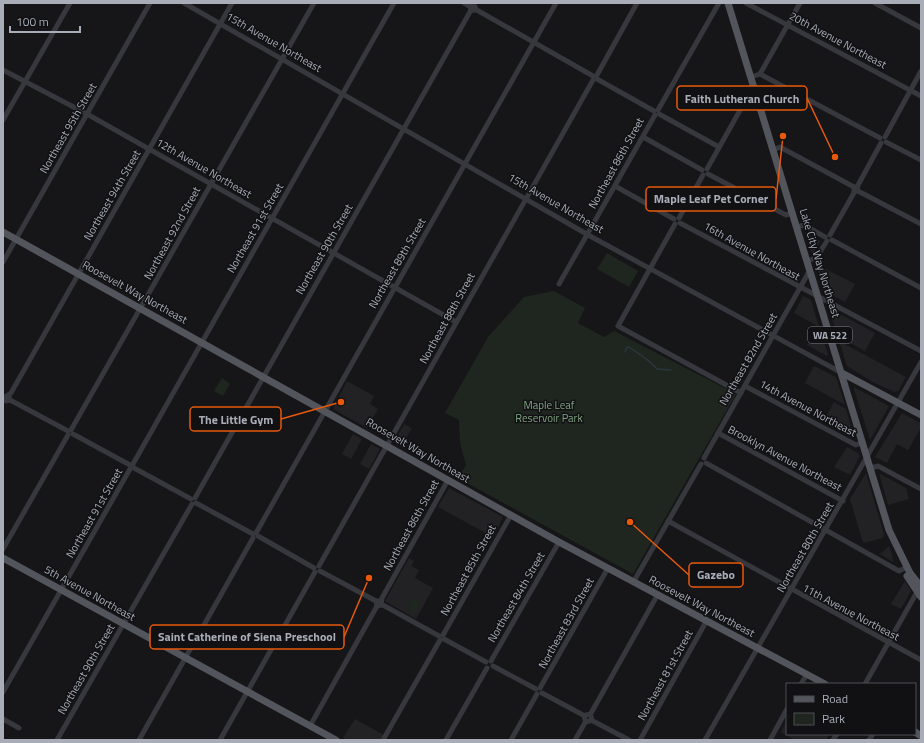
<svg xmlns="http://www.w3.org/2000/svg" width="924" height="743" viewBox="0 0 924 743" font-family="'Titillium Web',sans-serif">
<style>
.built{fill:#222225}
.green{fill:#1e261f}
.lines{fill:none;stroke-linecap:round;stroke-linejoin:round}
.stream{stroke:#2c353c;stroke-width:1.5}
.minor{stroke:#37383d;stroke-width:5}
.major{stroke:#53555c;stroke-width:7}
.labels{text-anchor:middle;stroke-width:3;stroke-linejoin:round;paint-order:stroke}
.shield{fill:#111113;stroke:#7b7e86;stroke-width:1}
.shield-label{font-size:10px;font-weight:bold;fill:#a8adb8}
.street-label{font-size:11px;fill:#a8adb8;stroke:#111113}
.park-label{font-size:11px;fill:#7fa381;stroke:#111113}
.leader{fill:none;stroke:#e8590c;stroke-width:1.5}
.callout-dot{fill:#e8590c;stroke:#111113;stroke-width:1.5}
.callout{fill:#111113;stroke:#e8590c;stroke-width:1.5}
.callout-label{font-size:12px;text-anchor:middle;font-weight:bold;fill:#a8adb8}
</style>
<rect width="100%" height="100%" fill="#161618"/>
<g class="built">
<polygon points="805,232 820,241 813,254 812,254"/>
<polygon points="820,266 855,284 845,302 824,291 818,270"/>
<polygon points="803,296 811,300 819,327 794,313"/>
<polygon points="829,308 875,333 865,351 837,336"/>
<polygon points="816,329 821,332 828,354 827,356 807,345"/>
<polygon points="839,341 906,377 898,391 894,392 873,382 847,366"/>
<polygon points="814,366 836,377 845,405 805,383"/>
<polygon points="347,381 374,396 370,404 378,409 367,428 333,409"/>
<polygon points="854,387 889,406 870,440 854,389"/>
<polygon points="834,402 846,409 854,437 824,421"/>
<polygon points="902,413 921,423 921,428 908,450 897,444 887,463 875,457"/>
<polygon points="404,424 412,428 401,447 394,442"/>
<polygon points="353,434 362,439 351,459 342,454"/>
<polygon points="371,444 380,449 369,469 360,464"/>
<polygon points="847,447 858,453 860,456 850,475 834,467"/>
<polygon points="866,473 884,534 883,538 863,543 850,499"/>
<polygon points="879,473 906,488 909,499 888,505"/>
<polygon points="449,488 503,517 493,537 438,507"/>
<polygon points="889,546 892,554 893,562 880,554"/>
<polygon points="409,558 414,561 411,566 419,570 415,578 433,588 416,619 385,601"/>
<polygon points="905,581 911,591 901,609 891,604"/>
<polygon points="355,719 384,735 381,740 347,740 343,738"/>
<polygon points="787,720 787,734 830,734 826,740 795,740 781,732"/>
</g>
<g class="green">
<polygon points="607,253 638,271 629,287 597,269"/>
<polygon points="554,291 585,308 578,323 604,337 614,331 736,394 633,574 458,478 466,465 460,443 459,420 445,413 488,337 524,297"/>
<polygon points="222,378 230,384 223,396 214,391"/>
<polygon points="412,598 421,603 416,613 407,608"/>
</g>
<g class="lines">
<path class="stream" d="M625,352L627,347H629C639,354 648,359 657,369L671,370"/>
<g class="minor">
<polyline points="184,3 590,236 842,373"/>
<polyline points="464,3 471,7"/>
<polyline points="746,3 921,96"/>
<polyline points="875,3 921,28"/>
<circle cx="473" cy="8" r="2.5"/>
<polyline points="475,9 593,76"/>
<polyline points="3,70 87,114 456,322"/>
<polyline points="760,74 880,138"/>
<polyline points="597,75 637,3"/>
<polyline points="751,77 760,74 800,3"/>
<polyline points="597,79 654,111"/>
<polyline points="658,110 719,3"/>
<polyline points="659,114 719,147"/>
<polyline points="3,120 70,3"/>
<polyline points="643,137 702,170"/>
<polyline points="885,137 921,71"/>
<polyline points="886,142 921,160"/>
<polyline points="773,150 780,147 854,187"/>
<polyline points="707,169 748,96 756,93"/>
<polyline points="708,174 786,215 793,213"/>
<polyline points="615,186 674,219"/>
<polyline points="857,187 854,187 854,191 858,191 857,187 881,143"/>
<polyline points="858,191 921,224"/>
<polyline points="679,218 703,175"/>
<polyline points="680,223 921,351"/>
<polyline points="675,224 618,326 741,393"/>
<polyline points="797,227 804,225 825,237"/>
<polyline points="830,235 855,191"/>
<polyline points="832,240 921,288"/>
<polyline points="807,261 816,258 827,241"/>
<polyline points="3,262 150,3"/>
<polyline points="559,284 655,115"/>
<polyline points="745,386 856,445 863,442"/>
<polyline points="9,396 10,400 6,401 5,397 11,393 232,3"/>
<polyline points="10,400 68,431"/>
<polyline points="71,430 314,3"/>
<polyline points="718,433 843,501"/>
<polyline points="73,434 130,465"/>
<polyline points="704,458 810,270"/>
<polyline points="706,463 899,571 903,569"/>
<polyline points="133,464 394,3"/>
<polyline points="134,468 191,499"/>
<polyline points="871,468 878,466 921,489"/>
<polyline points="195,498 471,10"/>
<polyline points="196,503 253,534"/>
<polyline points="668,521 921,660"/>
<polyline points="256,533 556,3"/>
<polyline points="258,536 314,568"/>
<polyline points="3,549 68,435"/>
<polyline points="319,566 593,80"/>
<polyline points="320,571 376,601"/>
<polyline points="634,581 701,464"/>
<polyline points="381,601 376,601 377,606 381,605 382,598 448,480"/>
<polyline points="381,604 439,636"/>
<polyline points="443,635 511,515"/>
<polyline points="444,639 486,662"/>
<polyline points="491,661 559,542"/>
<polyline points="493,666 536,689"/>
<polyline points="801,684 807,674"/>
<polyline points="865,684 917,592"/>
<polyline points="540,688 608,568"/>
<polyline points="3,692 130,469"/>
<polyline points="542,693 585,716"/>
<circle cx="588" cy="718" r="3.5"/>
<polyline points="590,715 658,594"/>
<polyline points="3,719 19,728"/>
<polyline points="591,720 629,740"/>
<polyline points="310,726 377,606"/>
<polyline points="57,740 192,504"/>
<polyline points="139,740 253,538"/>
<polyline points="220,740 315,572"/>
<polyline points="383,740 440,640"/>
<polyline points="446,740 487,668"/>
<polyline points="511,740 537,694"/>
<polyline points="575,740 586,721"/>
<polyline points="640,740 707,620"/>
<polyline points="705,740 921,362"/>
<polyline points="770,740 787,709"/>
<polyline points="833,740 837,734"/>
<polyline points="869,740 873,734"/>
</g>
<g class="major">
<polyline points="728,3 889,530 910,573 921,587"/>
<polyline points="3,232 559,542 825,684"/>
<polyline points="842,373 921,415"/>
<polyline points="3,558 336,740"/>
<polyline points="907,576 921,597"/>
<polyline points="915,732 921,736"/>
</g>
</g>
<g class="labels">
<rect class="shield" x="808" y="327" width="44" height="16" rx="3"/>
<g class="shield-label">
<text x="830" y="339">WA 522</text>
</g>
<g class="street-label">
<text transform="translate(838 40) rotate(28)" y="4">20th Avenue Northeast</text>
<text transform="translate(274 42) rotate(30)" y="4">15th Avenue Northeast</text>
<text transform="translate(68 128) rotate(-60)" y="4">Northeast 95th Street</text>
<text transform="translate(616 163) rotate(-61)" y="4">Northeast 86th Street</text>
<text transform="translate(204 168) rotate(30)" y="4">12th Avenue Northeast</text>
<text transform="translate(112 195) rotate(-60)" y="4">Northeast 94th Street</text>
<text transform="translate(556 203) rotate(30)" y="4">15th Avenue Northeast</text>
<text transform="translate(255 228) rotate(-60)" y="4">Northeast 91st Street</text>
<text transform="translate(172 233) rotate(-61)" y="4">Northeast 92nd Street</text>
<text transform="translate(324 249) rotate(-60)" y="4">Northeast 90th Street</text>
<text transform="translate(752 251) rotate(29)" y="4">16th Avenue Northeast</text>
<text transform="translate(397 263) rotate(-60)" y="4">Northeast 89th Street</text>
<text transform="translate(820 263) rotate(73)" y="4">Lake City Way Northeast</text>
<text transform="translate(135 292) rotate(29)" y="4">Roosevelt Way Northeast</text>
<text transform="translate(447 318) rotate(-61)" y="4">Northeast 88th Street</text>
<text transform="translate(748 359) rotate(-60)" y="4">Northeast 82nd Street</text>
<text transform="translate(808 408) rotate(28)" y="4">14th Avenue Northeast</text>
<text transform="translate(418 450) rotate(30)" y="4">Roosevelt Way Northeast</text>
<text transform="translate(785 458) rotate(28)" y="4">Brooklyn Avenue Northeast</text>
<text transform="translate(94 513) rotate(-60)" y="4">Northeast 91st Street</text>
<text transform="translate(411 525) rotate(-61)" y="4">Northeast 86th Street</text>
<text transform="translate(805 547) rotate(-60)" y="4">Northeast 80th Street</text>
<text transform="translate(468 570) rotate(-61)" y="4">Northeast 85th Street</text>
<text transform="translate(90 593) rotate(29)" y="4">5th Avenue Northeast</text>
<text transform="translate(516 597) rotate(-60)" y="4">Northeast 84th Street</text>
<text transform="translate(702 606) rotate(28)" y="4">Roosevelt Way Northeast</text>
<text transform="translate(851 612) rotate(28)" y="4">11th Avenue Northeast</text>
<text transform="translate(566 623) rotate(-61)" y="4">Northeast 83rd Street</text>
<text transform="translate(86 669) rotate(-60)" y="4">Northeast 90th Street</text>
<text transform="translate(665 675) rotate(-61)" y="4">Northeast 81st Street</text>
</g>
<g class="park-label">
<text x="549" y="409">Maple Leaf<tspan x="549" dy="13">Reservoir Park</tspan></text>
</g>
</g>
<path class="leader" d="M835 157L807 98M783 136L776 199M341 402L281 419M630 522L689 575M369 578L344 637"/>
<g class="callout-dot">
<circle cx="835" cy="157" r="4"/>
<circle cx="783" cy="136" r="4"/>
<circle cx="341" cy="402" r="4"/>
<circle cx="630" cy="522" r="4"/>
<circle cx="369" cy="578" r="4"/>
</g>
<g class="callout">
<rect x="677" y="86" width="130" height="24" rx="4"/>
<rect x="646" y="187" width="130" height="24" rx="4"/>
<rect x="190" y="407" width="91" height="24" rx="4"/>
<rect x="689" y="563" width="54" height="24" rx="4"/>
<rect x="150" y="625" width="194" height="24" rx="4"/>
</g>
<g class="callout-label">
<text x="742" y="103">Faith Lutheran Church</text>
<text x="711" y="203">Maple Leaf Pet Corner</text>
<text x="236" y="424">The Little Gym</text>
<text x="716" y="579">Gazebo</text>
<text x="247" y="641">Saint Catherine of Siena Preschool</text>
</g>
<rect width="924" height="743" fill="none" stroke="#a8adb8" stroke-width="8"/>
<rect x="786" y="683" width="130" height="52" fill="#111113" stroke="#4d4f55"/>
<rect x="794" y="696" width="20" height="6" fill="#53555c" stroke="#4d4f55"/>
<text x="822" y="703" font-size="12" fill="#a8adb8">Road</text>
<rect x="794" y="713" width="20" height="12" fill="#1e261f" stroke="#4d4f55"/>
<text x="822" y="723" font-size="12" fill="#a8adb8">Park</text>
<path d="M10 26v6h70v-6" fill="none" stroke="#a8adb8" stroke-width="2"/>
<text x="16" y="26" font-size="12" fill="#a8adb8" stroke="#111113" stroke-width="3" paint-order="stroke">100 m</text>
</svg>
